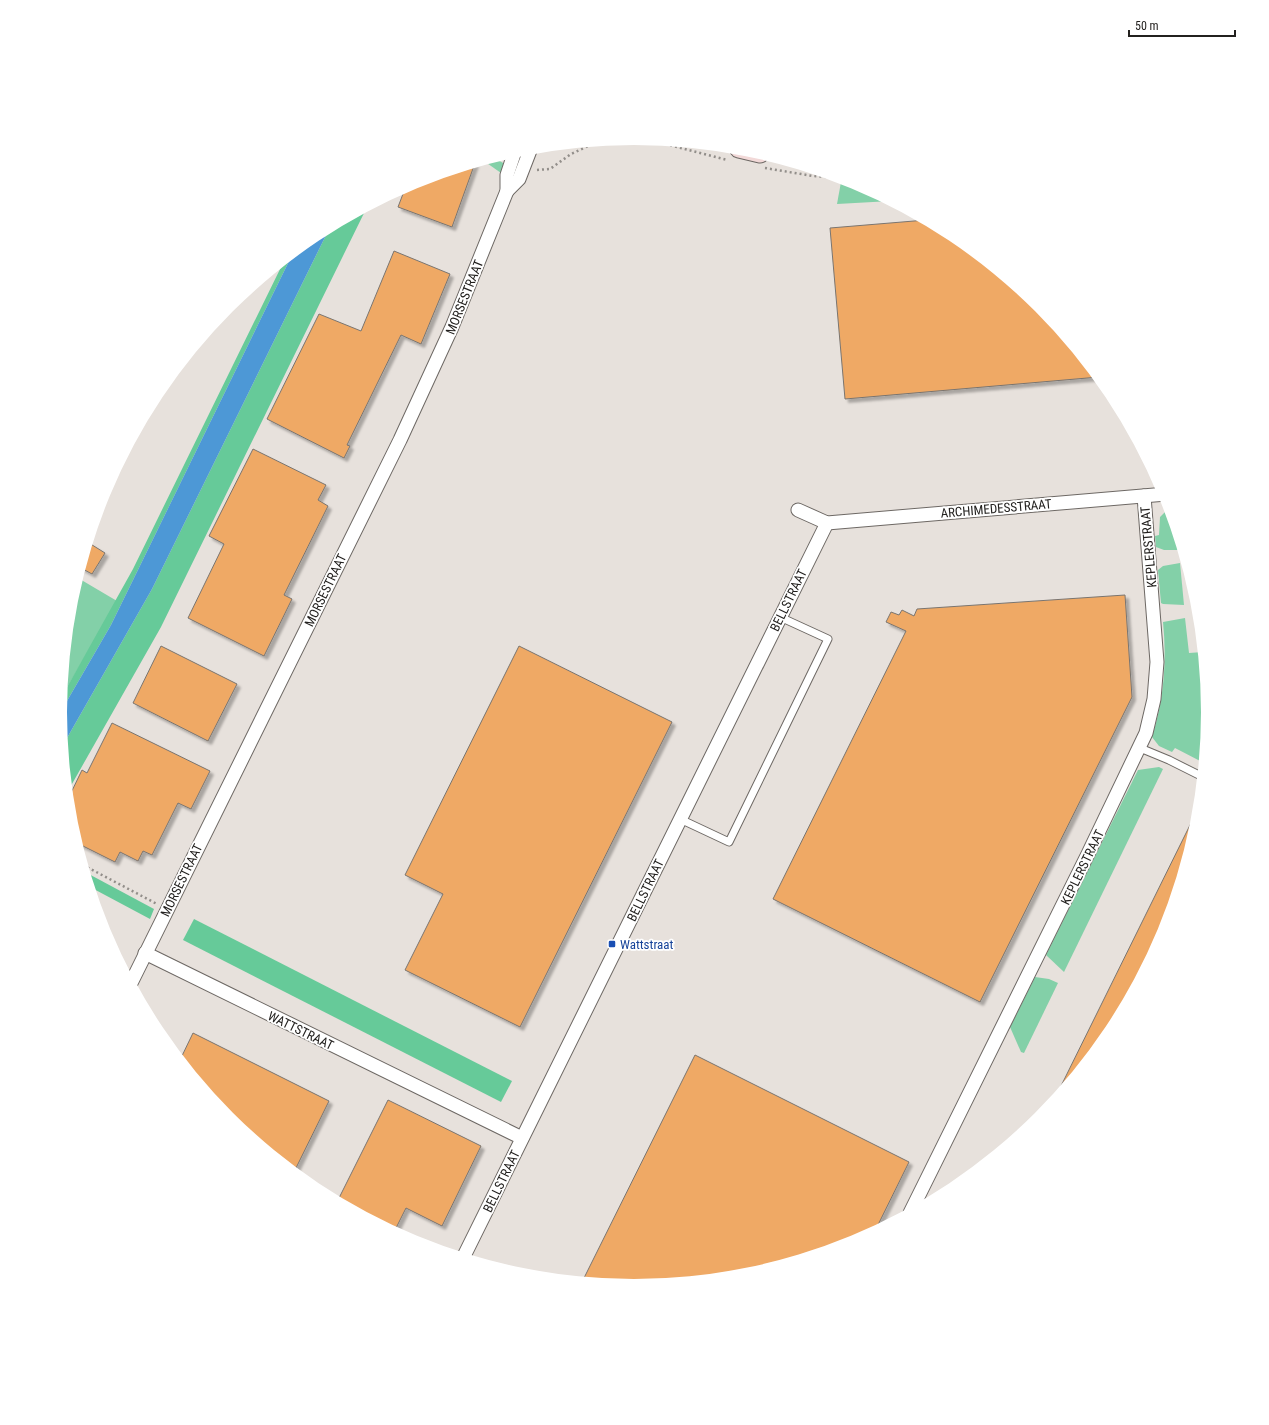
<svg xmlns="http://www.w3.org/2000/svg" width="1269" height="1425" viewBox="0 0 1269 1425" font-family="'Roboto Condensed',sans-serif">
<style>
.green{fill:#83d0a8}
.forest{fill:#66ca99}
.water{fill:#4d98d6}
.building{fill:#efa965;stroke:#7a7570;filter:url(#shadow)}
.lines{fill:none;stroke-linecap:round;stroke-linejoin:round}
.lane-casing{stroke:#6d6864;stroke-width:9}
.street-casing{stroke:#6d6864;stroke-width:15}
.secondary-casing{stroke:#6d6864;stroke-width:21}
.path{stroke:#928e8a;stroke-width:2.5;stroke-dasharray:2 3;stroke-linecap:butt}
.lane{stroke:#fff;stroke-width:7}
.street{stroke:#fff;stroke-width:13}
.secondary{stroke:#f2d9d8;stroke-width:19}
.transit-dot{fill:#1a4fb4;stroke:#fff;stroke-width:1.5}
.labels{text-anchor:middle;stroke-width:3.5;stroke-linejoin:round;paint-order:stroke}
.street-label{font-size:13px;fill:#23211f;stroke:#fff}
.transit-label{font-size:13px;fill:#164399;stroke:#fff;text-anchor:start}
</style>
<defs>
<filter id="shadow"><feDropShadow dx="3.5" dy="3.5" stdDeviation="1" flood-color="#0004"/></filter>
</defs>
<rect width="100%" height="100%" fill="#e7e1dc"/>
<g class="green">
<polygon points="494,158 505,164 501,173 484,161"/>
<polygon points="841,182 856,183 891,201 837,204"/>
<polygon points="1170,507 1178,536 1179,550 1164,550 1156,547 1155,536 1159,535 1160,517"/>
<polygon points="1180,563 1184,605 1163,604 1161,603 1158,570 1163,566"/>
<polygon points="78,578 117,601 61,698 71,600"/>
<path d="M1185,618L1189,653L1203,652L1209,713L1204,763L1175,748L1172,752L1159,746L1152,737C1164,699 1167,662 1163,622Z"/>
<polygon points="1159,767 1163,769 1064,972 1046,955 1138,770"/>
<polygon points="1035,977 1049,979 1058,983 1024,1053 1021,1052 1010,1027"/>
</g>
<g class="forest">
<polygon points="367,207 161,627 68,791 63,745 152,589 330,227"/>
<polygon points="293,253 111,625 60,713 61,698 133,569 284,261"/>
<polygon points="85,872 154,909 150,919 90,887"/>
<polygon points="194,919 512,1081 501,1102 183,940"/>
</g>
<polygon class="water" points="330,227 152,589 63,745 60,713 111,625 293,253 316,235"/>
<g class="building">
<polygon points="475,163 452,227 398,207 406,186 415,182"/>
<polygon points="926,220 954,235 1041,306 1099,377 845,399 830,228"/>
<polygon points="394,251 450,274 421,344 401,335 347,445 350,446 344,458 267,419 319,314 361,331"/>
<polygon points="253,449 326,485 318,500 328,506 284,595 292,599 264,656 188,618 224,544 209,536"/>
<polygon points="89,543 105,553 92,574 81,568"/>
<polygon points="1125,595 1132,697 980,1002 773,899 906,631 886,622 891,612 899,615 902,610 914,616 917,609"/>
<polygon points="161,646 237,684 208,741 133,703"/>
<polygon points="519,646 672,722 520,1027 405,970 443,894 405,875"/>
<polygon points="112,723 210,771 191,809 178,803 152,855 143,851 138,861 120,852 115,862 77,843 71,824 68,799 82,770 87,773"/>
<polygon points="1192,821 1198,825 1165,933 1112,1032 1064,1090 1060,1088"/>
<polygon points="193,1033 329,1101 294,1172 228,1119 180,1060"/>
<polygon points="695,1055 909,1162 874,1233 854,1243 746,1276 634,1287 582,1282"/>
<polygon points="388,1100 481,1146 442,1226 406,1208 396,1228 338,1200"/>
</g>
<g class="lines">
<defs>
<g id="lane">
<polyline points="1140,748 1169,760 1203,777"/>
<polyline points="680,819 729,842 828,639 780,617"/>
</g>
<g id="street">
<polyline points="507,191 519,179 531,148"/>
<polyline points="798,510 827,523 1166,494"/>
<polyline points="145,953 522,1138"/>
<polyline points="131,983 400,440 452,327 507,191 507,175 515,151"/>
<polyline points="910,1213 1088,854 1146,733 1154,699 1157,662 1144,496"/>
<polyline points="463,1258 827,523"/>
</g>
<polyline id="secondary" points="739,148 760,153"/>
</defs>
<use href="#lane" class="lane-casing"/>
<use href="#street" class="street-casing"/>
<use href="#secondary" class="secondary-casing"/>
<g class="path">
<polyline points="635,138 637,138"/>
<polyline points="646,139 727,160"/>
<polyline points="765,168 813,176 841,178"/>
<polyline points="537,170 550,169 571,154 597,142"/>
<polyline points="83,865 157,904"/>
</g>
<use href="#lane" class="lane"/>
<use href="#street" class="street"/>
<use href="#secondary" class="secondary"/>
</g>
<rect class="transit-dot" x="608" y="940" width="8" height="8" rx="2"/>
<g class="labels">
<g class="street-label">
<text transform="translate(464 297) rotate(-68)" y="5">MORSESTRAAT</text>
<text transform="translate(996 508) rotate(-5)" y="5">ARCHIMEDESSTRAAT</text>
<text transform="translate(1148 547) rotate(-95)" y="5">KEPLERSTRAAT</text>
<text transform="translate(325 590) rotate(-64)" y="5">MORSESTRAAT</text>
<text transform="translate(788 600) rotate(-64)" y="5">BELLSTRAAT</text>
<text transform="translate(1082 867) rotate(-64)" y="5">KEPLERSTRAAT</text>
<text transform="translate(181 880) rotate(-64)" y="5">MORSESTRAAT</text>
<text transform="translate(645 890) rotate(-64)" y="5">BELLSTRAAT</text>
<text transform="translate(301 1030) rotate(26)" y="5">WATTSTRAAT</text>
<text transform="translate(501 1181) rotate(-64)" y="5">BELLSTRAAT</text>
</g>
<g class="transit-label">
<text x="620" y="949">Wattstraat</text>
</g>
</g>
<path d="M0 0H1269V1425H0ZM67 712a567 567 0 1 1 1134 0a567 567 0 1 1-1134 0Z" fill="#fff" fill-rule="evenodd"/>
<path d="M1129 30v6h106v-6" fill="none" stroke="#23211f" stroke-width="2"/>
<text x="1135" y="30" font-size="12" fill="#23211f" stroke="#ffffff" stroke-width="3" paint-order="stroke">50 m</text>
</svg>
